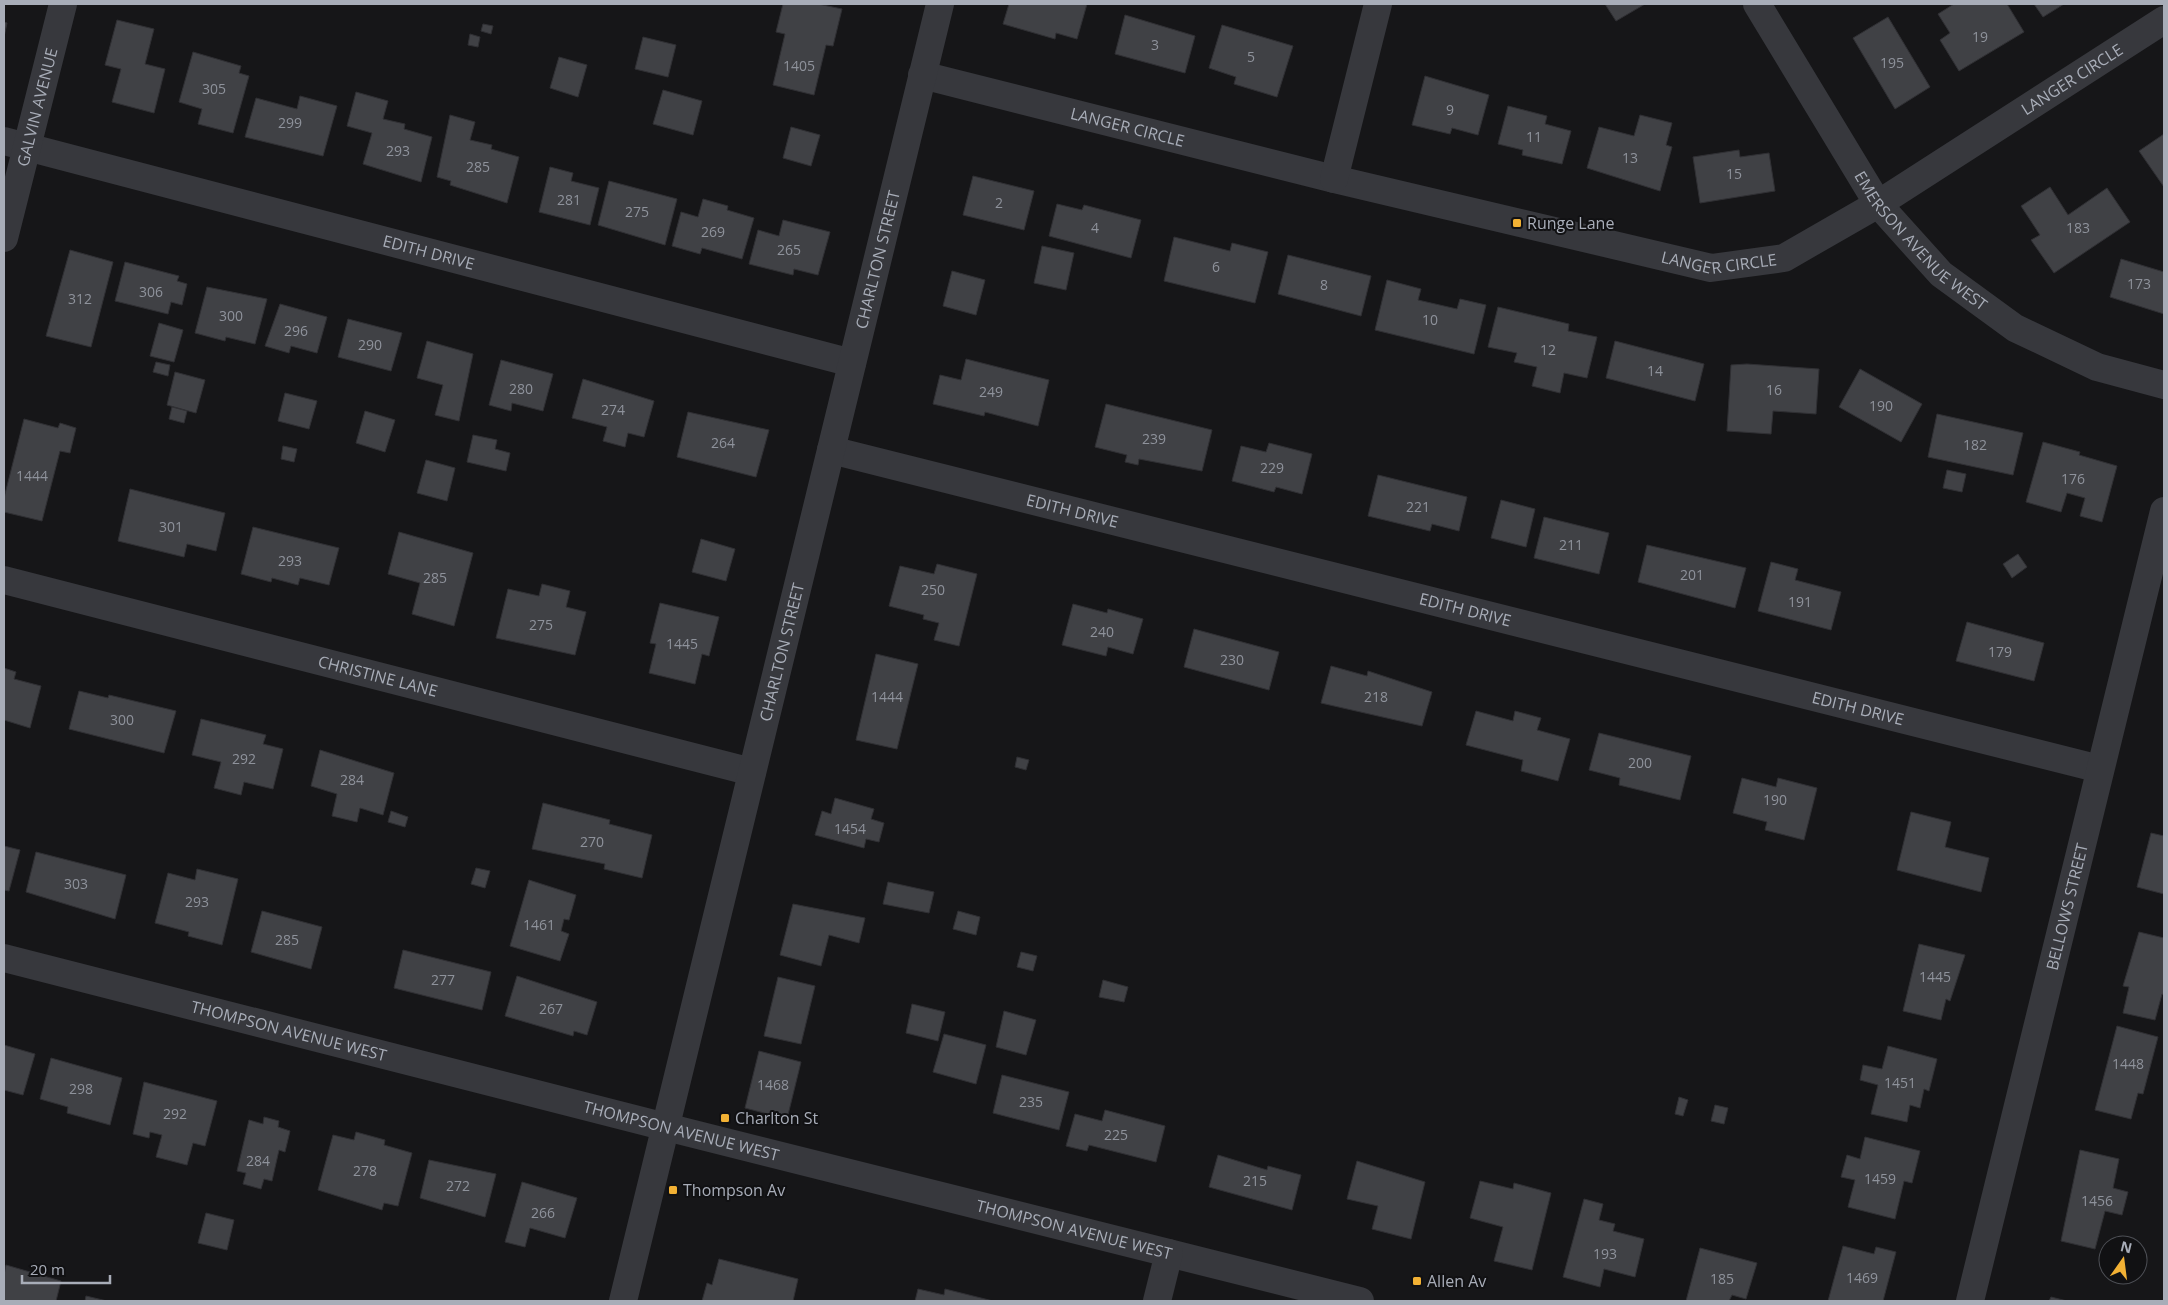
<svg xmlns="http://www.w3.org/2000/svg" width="2168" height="1305" viewBox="0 0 2168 1305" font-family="'Open Sans',sans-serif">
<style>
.building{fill:#404145;stroke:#303034}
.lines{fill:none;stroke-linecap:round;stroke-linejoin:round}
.minor{stroke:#37383d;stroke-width:28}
.poi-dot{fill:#f2b134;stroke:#111113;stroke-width:2}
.labels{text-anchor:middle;stroke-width:4;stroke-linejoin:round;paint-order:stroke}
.number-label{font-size:14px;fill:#8e929b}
.street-label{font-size:16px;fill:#a8adb8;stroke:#111113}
.poi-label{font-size:16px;fill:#a8adb8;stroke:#111113;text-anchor:start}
</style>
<rect width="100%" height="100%" fill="#161618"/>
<g class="building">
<polygon points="783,4 818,4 842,9 833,46 826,45 814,95 773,85 785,34 776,32"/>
<polygon points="1009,4 1087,4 1077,39 1056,33 1055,39 1003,24"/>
<polygon points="1605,4 1645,4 1616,21"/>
<polygon points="1954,4 2007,4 2024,32 1959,71 1940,40 1950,33 1938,14"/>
<polygon points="2034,4 2064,4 2043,17"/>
<polygon points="1125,15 1195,36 1185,73 1115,54"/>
<polygon points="1888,17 1930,87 1895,109 1853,38"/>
<polygon points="117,20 154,29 145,64 165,69 154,113 112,102 121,69 105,65"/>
<polygon points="4,22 7,23 4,37"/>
<polygon points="483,24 493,26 491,34 481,31"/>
<polygon points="1222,25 1293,46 1277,97 1234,84 1236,77 1209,68"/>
<polygon points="470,34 480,37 478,47 468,45"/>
<polygon points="643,37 676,45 668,77 635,69"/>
<polygon points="193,52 241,66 239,73 249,76 233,133 198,124 202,109 179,102"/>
<polygon points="559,57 587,65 578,97 550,88"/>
<polygon points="1425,76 1489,95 1478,135 1452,128 1450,134 1412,125"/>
<polygon points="663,90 702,101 693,135 653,124"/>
<polygon points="356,92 388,101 383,119 405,124 404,129 432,137 421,182 363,164 372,133 347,126"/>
<polygon points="300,96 337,106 323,156 245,137 256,98 297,109"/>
<polygon points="1508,106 1547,116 1545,124 1571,131 1562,164 1522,155 1523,150 1498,144"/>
<polygon points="450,115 475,122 470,140 492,145 491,149 519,157 507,203 450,185 451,181 437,177"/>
<polygon points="1640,115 1672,123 1666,145 1672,147 1660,191 1587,168 1599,127 1634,136"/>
<polygon points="791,127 820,135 811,166 783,158"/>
<polygon points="2164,134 2164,187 2139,151"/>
<polygon points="1739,150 1740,157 1769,153 1775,191 1700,203 1693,157"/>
<polygon points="550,167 573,173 571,181 599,188 590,225 539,212"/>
<polygon points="973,176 1034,191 1024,230 963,215"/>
<polygon points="609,181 677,199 665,245 598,225"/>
<polygon points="2050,187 2068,215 2107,188 2130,222 2054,273 2031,240 2040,235 2021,206"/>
<polygon points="703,199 728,206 727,210 754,218 742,259 702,248 700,254 672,246 681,212 698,217"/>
<polygon points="1057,204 1082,210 1084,205 1141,220 1131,258 1049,236"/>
<polygon points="783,220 830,232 818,275 794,269 793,275 749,264 758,230 779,236"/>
<polygon points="1174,237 1230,251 1232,243 1268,252 1255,303 1164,281"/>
<polygon points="1042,246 1074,253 1066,290 1034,283"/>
<polygon points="70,250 113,262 91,347 46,336"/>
<polygon points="1288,255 1371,276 1361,316 1278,294"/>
<polygon points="2121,259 2164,272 2164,314 2110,297"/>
<polygon points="125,262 179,276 177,281 187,284 182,305 171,302 168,314 115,301"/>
<polygon points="952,271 985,280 976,315 943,306"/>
<polygon points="1387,280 1421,289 1418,300 1457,309 1460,299 1486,305 1474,354 1375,330"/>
<polygon points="207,287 267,299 255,344 226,337 225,341 195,333"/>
<polygon points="280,304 327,317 317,353 291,346 289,353 265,346"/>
<polygon points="1498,307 1569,324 1568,331 1597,337 1587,378 1564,373 1560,393 1532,386 1537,367 1514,362 1517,353 1488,347"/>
<polygon points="348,319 402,333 391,371 338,357"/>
<polygon points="159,323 183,330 174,362 150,356"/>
<polygon points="427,341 473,354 459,421 435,415 443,385 417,378"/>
<polygon points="1615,341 1704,364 1695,401 1606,378"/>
<polygon points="966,359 1049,380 1038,426 985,412 984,416 933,404 940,375 961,380"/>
<polygon points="501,360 553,374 543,411 512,403 511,411 489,405"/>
<polygon points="156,362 170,365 168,376 153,372"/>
<polygon points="1747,364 1819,369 1816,414 1773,411 1771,434 1727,431 1731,365"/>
<polygon points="1860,369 1922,404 1901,442 1839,407"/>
<polygon points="175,372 205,380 196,413 167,405"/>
<polygon points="583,379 654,401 644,437 628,433 625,447 603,441 607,427 572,418"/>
<polygon points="285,393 317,401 309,429 278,421"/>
<polygon points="1106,404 1212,430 1202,471 1139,459 1138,465 1125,462 1127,455 1095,447"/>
<polygon points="172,407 187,411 184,423 169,419"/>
<polygon points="365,411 395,420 385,452 356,443"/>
<polygon points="688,412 769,430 756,477 677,457"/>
<polygon points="1937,414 2023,433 2013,475 1928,457"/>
<polygon points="24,419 58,428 60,423 76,428 70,453 60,451 42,521 4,512 4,498"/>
<polygon points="473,435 497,440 495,449 510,453 506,471 467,462"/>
<polygon points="2043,442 2080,452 2079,455 2117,466 2102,522 2080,516 2085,498 2067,493 2061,512 2026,502"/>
<polygon points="1269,443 1312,454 1302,494 1276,487 1274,492 1232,481 1241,446 1266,452"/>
<polygon points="283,446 297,449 294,462 281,459"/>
<polygon points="426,460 455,468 447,501 417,493"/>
<polygon points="1947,470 1966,474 1962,492 1943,488"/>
<polygon points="1378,475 1467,497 1459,531 1432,524 1430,531 1368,516"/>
<polygon points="130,489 225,513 216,551 187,544 184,557 118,541"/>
<polygon points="1501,500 1535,509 1526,547 1491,538"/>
<polygon points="1544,517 1609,533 1599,574 1534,558"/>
<polygon points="253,527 339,548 329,585 300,578 298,585 272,578 271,582 241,574"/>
<polygon points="399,532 473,553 454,626 412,614 420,583 388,574"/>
<polygon points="701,539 735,549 726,581 692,572"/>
<polygon points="1647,545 1746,568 1735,608 1638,582"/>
<polygon points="2018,554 2027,567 2012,578 2003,564"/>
<polygon points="1771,562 1798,569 1795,580 1841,592 1831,630 1758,611"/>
<polygon points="937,564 977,574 959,646 934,640 939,623 923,619 924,615 889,606 900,566 934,574"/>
<polygon points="542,584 570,591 566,607 586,612 575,655 496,638 508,589 539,596"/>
<polygon points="660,603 719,617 709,656 702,654 695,684 649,673 656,644 650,643"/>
<polygon points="1073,604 1107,613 1108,609 1143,619 1133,654 1108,647 1106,656 1062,645"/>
<polygon points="1967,622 2044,643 2034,681 1956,661"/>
<polygon points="1194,629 1279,652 1269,690 1184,667"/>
<polygon points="876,654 918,664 897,749 856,740"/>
<polygon points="1331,666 1367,676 1368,671 1432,692 1422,726 1321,703"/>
<polygon points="4,668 16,672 14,679 41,686 30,728 4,720"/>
<polygon points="79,691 108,698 109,695 176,711 164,753 69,729"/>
<polygon points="1476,711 1513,721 1515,711 1541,718 1537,730 1570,739 1558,781 1521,771 1523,760 1466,745"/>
<polygon points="201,719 266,735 263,744 283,749 273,789 244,782 241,795 214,788 221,762 192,755"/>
<polygon points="1599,733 1691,756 1680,800 1619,785 1620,778 1589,770"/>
<polygon points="320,750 394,773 383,815 360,808 357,822 332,816 337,794 311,786"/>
<polygon points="1017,757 1029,760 1026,770 1015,767"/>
<polygon points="1742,778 1776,787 1778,778 1817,788 1804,840 1765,830 1767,822 1733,813"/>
<polygon points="835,798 874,809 871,819 884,823 879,842 866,839 864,848 815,835 822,811 831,814"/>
<polygon points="543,803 610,820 609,824 652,835 642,878 604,869 605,864 532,849"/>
<polygon points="391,811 408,817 405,827 388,822"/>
<polygon points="1911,812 1951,822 1945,847 1989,858 1981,892 1897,870"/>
<polygon points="2151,833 2164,836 2164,894 2137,887"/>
<polygon points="4,846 20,850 9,891 4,890"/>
<polygon points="36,852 126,875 115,919 26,892"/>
<polygon points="476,868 490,871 485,888 471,884"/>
<polygon points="197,869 238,879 222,945 188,936 189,932 155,923 168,873 195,880"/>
<polygon points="529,880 576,895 569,920 564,919 561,931 569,934 560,961 510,946"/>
<polygon points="888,882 934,892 929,913 883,904"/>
<polygon points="793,904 865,918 859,943 829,935 821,966 780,955"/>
<polygon points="262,911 322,927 311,969 251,952"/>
<polygon points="958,911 980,917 976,935 953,929"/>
<polygon points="2139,932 2164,938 2164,995 2162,994 2155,1020 2123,1013 2129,987 2123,986"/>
<polygon points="1919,944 1965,955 1950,1001 1946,999 1941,1020 1903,1011"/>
<polygon points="403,950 491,972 482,1010 394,988"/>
<polygon points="1021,952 1037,956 1033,971 1017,967"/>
<polygon points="517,976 597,1002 587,1035 574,1031 573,1036 505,1016"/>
<polygon points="778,977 815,986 801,1044 764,1036"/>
<polygon points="1103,980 1128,987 1124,1002 1099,997"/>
<polygon points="912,1004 945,1012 938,1041 906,1033"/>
<polygon points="1004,1011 1036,1020 1026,1055 996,1047"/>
<polygon points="2117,1026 2158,1037 2143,1094 2138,1093 2131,1119 2095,1110"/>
<polygon points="944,1034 986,1045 976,1084 933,1072"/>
<polygon points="4,1045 35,1054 23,1095 4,1090"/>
<polygon points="1888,1046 1937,1059 1929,1091 1924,1089 1920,1108 1910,1105 1907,1122 1871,1114 1878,1085 1860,1080 1863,1065 1882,1069"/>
<polygon points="759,1051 801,1062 787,1119 745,1108"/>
<polygon points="51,1058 122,1078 110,1125 67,1113 68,1107 40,1099"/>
<polygon points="1002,1075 1069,1092 1059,1130 993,1113"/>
<polygon points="144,1082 217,1101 205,1146 193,1143 187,1165 156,1157 162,1135 150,1132 149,1138 133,1134"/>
<polygon points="1679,1097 1688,1100 1683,1116 1675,1114"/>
<polygon points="1715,1105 1728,1108 1724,1124 1711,1121"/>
<polygon points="1105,1110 1165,1126 1156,1162 1089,1145 1087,1151 1066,1146 1075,1114 1102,1121"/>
<polygon points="264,1117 279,1121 278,1127 290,1131 285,1152 279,1150 272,1181 264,1179 261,1189 243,1184 246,1173 237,1171 249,1120 263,1124"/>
<polygon points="356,1132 385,1140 384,1145 412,1153 398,1206 384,1203 382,1210 318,1190 333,1135 354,1140"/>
<polygon points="1865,1137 1920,1151 1912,1183 1904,1181 1895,1219 1848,1207 1855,1180 1841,1177 1847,1155 1860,1159"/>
<polygon points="2080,1150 2119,1159 2113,1188 2128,1192 2122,1215 2105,1211 2095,1249 2061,1241"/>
<polygon points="1218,1155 1267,1170 1268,1166 1301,1175 1292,1210 1209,1187"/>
<polygon points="429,1160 496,1174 485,1217 420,1198"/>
<polygon points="1357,1161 1425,1182 1411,1239 1372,1229 1378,1206 1347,1199"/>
<polygon points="1480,1181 1513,1189 1514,1183 1551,1193 1532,1270 1494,1261 1503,1227 1470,1218"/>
<polygon points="522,1182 577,1198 565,1238 530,1228 525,1247 505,1242"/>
<polygon points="1584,1199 1603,1204 1599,1220 1615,1224 1613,1231 1644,1239 1635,1277 1604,1269 1600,1287 1563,1277"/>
<polygon points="206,1213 234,1220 227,1250 198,1243"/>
<polygon points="1843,1246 1874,1254 1876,1247 1896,1252 1883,1301 1828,1301"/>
<polygon points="1700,1248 1757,1263 1746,1299 1732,1295 1729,1301 1686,1301"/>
<polygon points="719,1259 798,1279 793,1301 702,1301 707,1283 712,1285"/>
<polygon points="6,1265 61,1281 56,1301 4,1301 4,1275"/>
<polygon points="918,1289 944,1295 945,1289 993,1301 915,1301"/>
<polygon points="86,1296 107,1301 85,1301"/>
<polygon points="2051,1297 2067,1301 2049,1301"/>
</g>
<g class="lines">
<g class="minor">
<path id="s1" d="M1757,4L1878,204L1941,274L2015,328L2097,367L2164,385"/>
<path id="s2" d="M922,75L1334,179L1711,268L1784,258L1878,204L2164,20"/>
<path id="s3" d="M4,141L852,363"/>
<polyline points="1334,179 1378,4"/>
<path id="s4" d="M4,238L63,4"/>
<path id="s5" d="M831,450L2100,769"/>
<path id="s6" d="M4,580L752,772"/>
<path id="s7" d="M4,958L666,1127L1360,1301"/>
<path id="s8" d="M623,1301L940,4"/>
<polyline points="1157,1301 1169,1253"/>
<path id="s9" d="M1970,1301L2164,511"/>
</g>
</g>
<g class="poi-dot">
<rect x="1512" y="218" width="10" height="10" rx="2.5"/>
<rect x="720" y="1113" width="10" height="10" rx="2.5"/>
<rect x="668" y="1185" width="10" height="10" rx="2.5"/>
<rect x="1412" y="1276" width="10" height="10" rx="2.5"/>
</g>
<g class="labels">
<g class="number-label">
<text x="1980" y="42">19</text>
<text x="1155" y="50">3</text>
<text x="1251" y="62">5</text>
<text x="1892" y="68">195</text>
<text x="799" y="71">1405</text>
<text x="214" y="94">305</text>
<text x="1450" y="115">9</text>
<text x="290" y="128">299</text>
<text x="1534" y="142">11</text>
<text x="398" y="156">293</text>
<text x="1630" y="163">13</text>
<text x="478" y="172">285</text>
<text x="1734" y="179">15</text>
<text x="569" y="205">281</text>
<text x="999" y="208">2</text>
<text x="637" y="217">275</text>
<text x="1095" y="233">4</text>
<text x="2078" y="233">183</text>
<text x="713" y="237">269</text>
<text x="789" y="255">265</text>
<text x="1216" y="272">6</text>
<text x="2139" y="289">173</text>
<text x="1324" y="290">8</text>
<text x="151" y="297">306</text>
<text x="80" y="304">312</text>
<text x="231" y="321">300</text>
<text x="1430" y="325">10</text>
<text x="296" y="336">296</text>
<text x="370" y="350">290</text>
<text x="1548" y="355">12</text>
<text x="1655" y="376">14</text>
<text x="521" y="394">280</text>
<text x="1774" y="395">16</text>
<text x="991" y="397">249</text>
<text x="1881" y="411">190</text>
<text x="613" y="415">274</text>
<text x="1154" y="444">239</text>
<text x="723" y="448">264</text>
<text x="1975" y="450">182</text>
<text x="1272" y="473">229</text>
<text x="32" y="481">1444</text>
<text x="2073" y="484">176</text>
<text x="1418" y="512">221</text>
<text x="171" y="532">301</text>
<text x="1571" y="550">211</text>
<text x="290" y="566">293</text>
<text x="1692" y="580">201</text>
<text x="435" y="583">285</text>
<text x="933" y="595">250</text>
<text x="1800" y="607">191</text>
<text x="541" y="630">275</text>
<text x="1102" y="637">240</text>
<text x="682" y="649">1445</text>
<text x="2000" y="657">179</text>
<text x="1232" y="665">230</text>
<text x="887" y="702">1444</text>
<text x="1376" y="702">218</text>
<text x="122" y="725">300</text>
<text x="244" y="764">292</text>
<text x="1640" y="768">200</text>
<text x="352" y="785">284</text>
<text x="1775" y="805">190</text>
<text x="850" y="834">1454</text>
<text x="592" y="847">270</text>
<text x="76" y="889">303</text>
<text x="197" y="907">293</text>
<text x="539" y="930">1461</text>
<text x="287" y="945">285</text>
<text x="1935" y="982">1445</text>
<text x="443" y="985">277</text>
<text x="551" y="1014">267</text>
<text x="2128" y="1069">1448</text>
<text x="1900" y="1088">1451</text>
<text x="773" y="1090">1468</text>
<text x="81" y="1094">298</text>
<text x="1031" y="1107">235</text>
<text x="175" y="1119">292</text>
<text x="1116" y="1140">225</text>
<text x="258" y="1166">284</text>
<text x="365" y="1176">278</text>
<text x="1880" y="1184">1459</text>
<text x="1255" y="1186">215</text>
<text x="458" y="1191">272</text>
<text x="2097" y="1206">1456</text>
<text x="543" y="1218">266</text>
<text x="1605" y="1259">193</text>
<text x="1862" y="1283">1469</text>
<text x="1722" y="1284">185</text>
</g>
<g class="street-label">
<text dy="6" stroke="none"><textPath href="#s2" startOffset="1225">LANGER CIRCLE</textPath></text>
<text dy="6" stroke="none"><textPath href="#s4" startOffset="135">GALVIN AVENUE</textPath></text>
<text dy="6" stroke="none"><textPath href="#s2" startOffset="212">LANGER CIRCLE</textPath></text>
<text dy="6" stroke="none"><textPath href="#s1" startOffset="290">EMERSON AVENUE WEST</textPath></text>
<text dy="6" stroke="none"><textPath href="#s3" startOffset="439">EDITH DRIVE</textPath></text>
<text dy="6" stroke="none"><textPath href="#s2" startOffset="820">LANGER CIRCLE</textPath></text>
<text dy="6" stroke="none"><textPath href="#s8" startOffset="1072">CHARLTON STREET</textPath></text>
<text dy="6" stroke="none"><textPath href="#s5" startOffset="249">EDITH DRIVE</textPath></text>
<text dy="6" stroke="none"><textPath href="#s5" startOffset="654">EDITH DRIVE</textPath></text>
<text dy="6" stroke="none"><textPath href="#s8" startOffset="668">CHARLTON STREET</textPath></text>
<text dy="6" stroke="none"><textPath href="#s6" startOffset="386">CHRISTINE LANE</textPath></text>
<text dy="6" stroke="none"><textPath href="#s5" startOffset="1059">EDITH DRIVE</textPath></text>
<text dy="6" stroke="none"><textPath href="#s9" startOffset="406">BELLOWS STREET</textPath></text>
<text dy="6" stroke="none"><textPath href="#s7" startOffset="294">THOMPSON AVENUE WEST</textPath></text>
<text dy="6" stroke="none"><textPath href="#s7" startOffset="699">THOMPSON AVENUE WEST</textPath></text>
<text dy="6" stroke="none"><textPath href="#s7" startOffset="1104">THOMPSON AVENUE WEST</textPath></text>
</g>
<g class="poi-label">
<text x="1527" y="229">Runge Lane</text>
<text x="735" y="1124">Charlton St</text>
<text x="683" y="1196">Thompson Av</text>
<text x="1427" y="1287">Allen Av</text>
</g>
</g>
<rect width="2168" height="1305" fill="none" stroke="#a8adb8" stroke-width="10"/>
<g transform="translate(2123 1260) rotate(14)"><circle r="24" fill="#111113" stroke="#4d4f55"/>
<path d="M0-4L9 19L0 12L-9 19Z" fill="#f2b134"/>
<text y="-8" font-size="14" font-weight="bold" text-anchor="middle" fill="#a8adb8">N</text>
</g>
<path d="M22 1275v8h88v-8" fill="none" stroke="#a8adb8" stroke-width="2.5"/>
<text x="30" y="1275" font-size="15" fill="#a8adb8" stroke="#111113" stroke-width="4" paint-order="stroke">20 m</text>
</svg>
